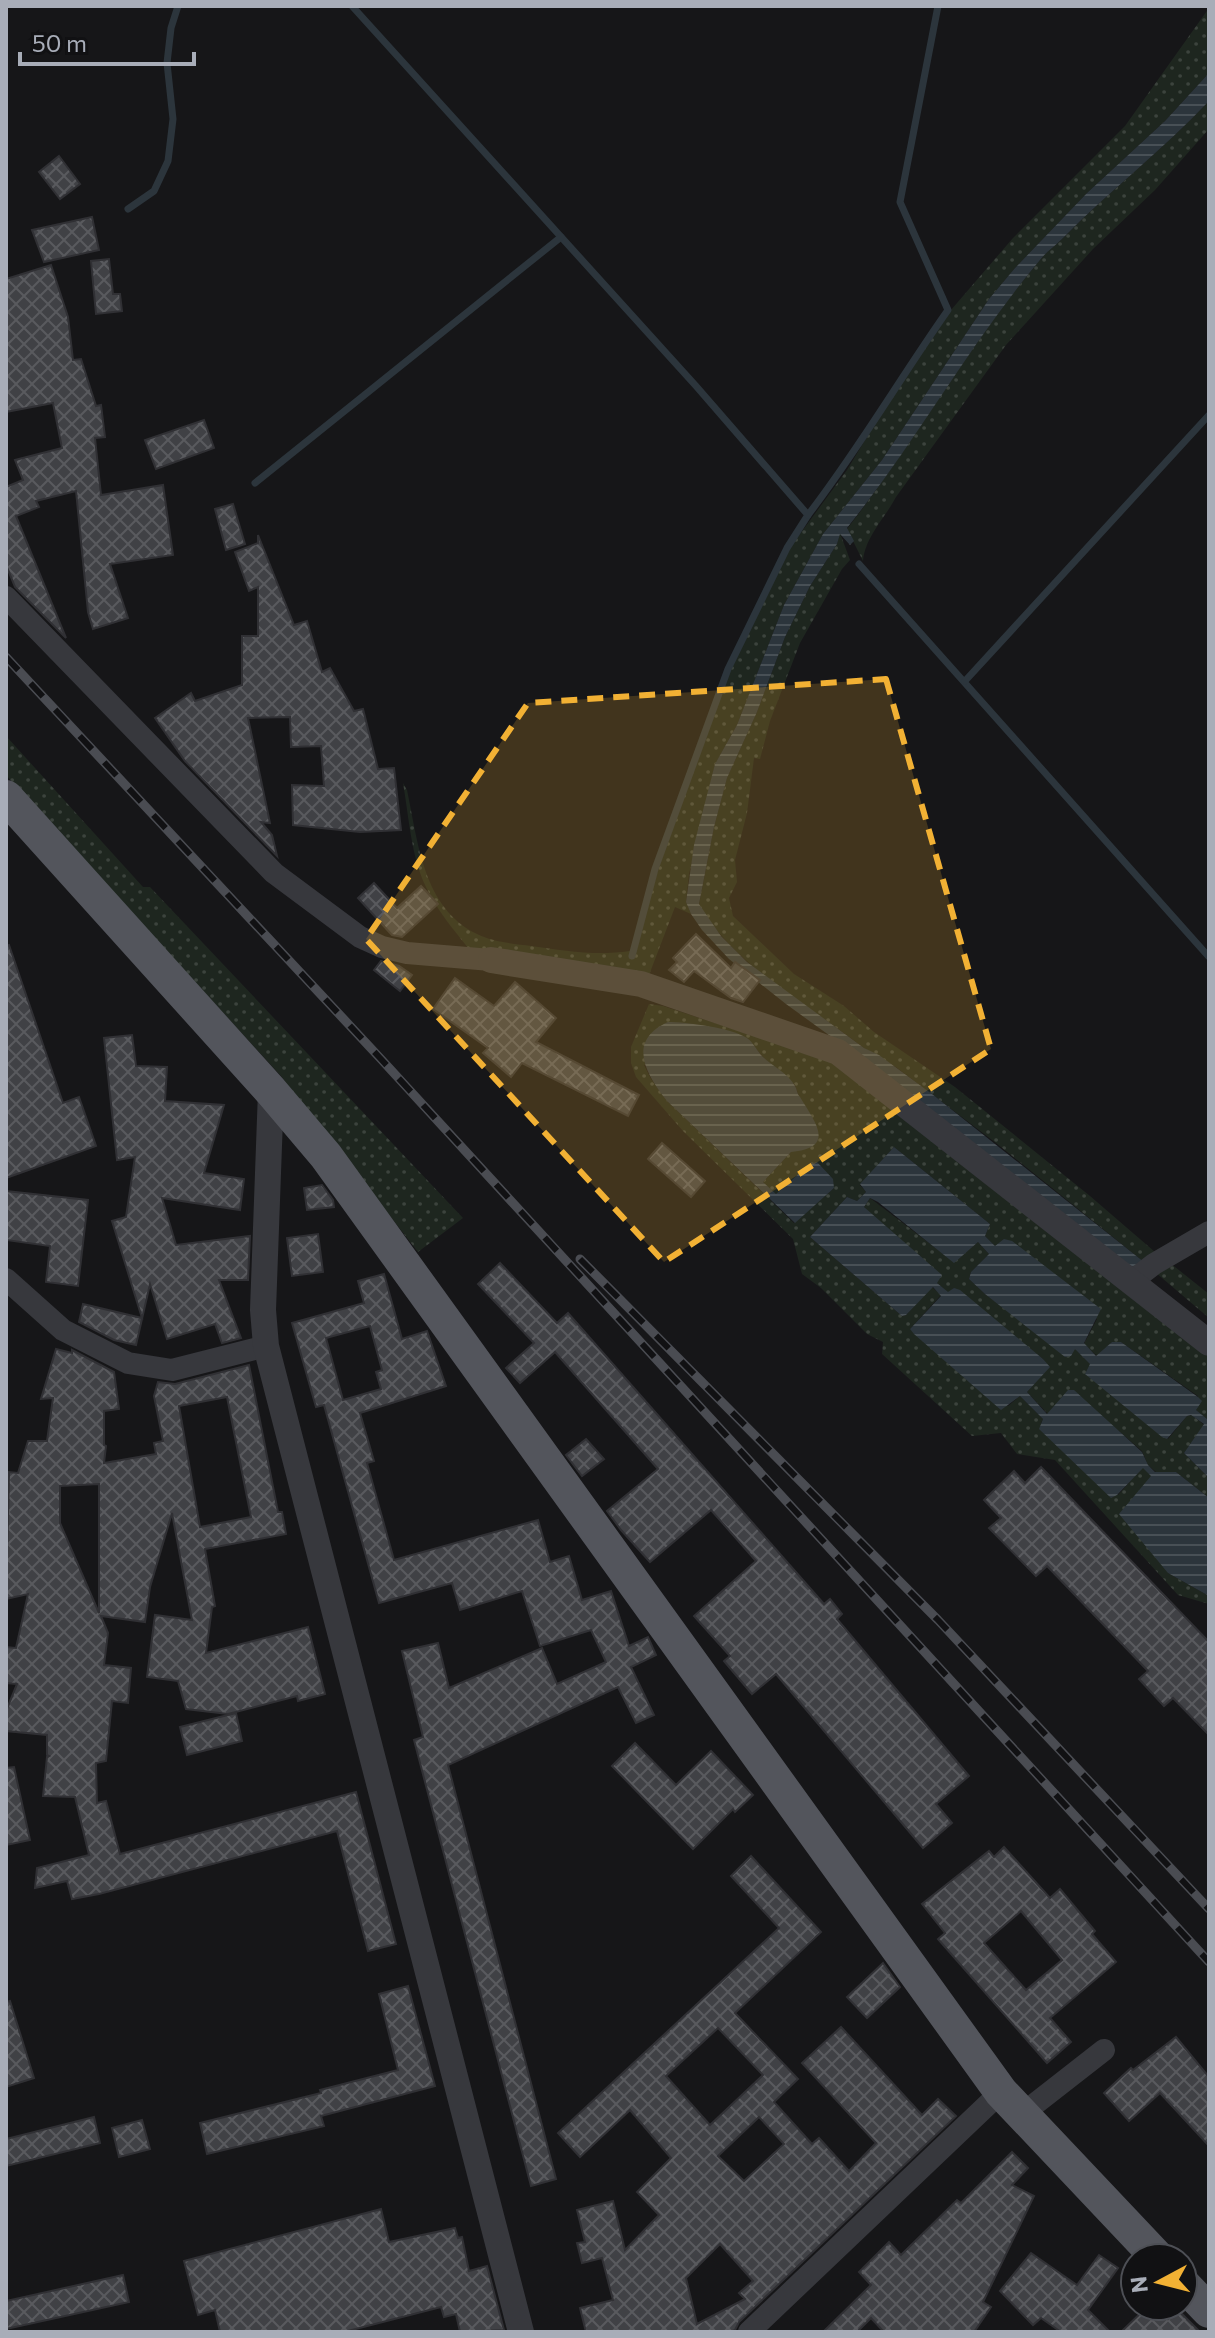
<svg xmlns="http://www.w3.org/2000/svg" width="1215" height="2338" viewBox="0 0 1215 2338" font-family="Commissioner,sans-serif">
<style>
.grass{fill:url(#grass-dots);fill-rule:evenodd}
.water{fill:url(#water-rules)}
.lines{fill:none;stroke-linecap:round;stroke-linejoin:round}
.stream{stroke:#2c353c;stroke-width:7}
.building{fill:url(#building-cross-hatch);stroke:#303034;stroke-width:2;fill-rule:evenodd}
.minor{stroke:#37383d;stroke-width:22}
.tertiary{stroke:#37383d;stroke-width:26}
.primary{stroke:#53555c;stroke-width:34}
.rail-casing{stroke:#4a4c52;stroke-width:9}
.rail{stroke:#111113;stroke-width:6;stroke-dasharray:18;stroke-linecap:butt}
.marked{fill:#f2b134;fill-opacity:0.2;stroke:#f2b134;stroke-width:6;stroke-dasharray:16 10;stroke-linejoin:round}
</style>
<defs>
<pattern id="grass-dots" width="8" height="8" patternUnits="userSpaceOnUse" patternTransform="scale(2)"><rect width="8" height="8" fill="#1e261f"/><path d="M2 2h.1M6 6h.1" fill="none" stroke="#3c433d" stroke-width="1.8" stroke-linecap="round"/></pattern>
<pattern id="water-rules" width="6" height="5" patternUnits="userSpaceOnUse" patternTransform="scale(2)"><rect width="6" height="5" fill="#2c353c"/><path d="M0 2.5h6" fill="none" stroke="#485056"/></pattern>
<pattern id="building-cross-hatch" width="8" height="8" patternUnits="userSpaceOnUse" patternTransform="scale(2)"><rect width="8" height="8" fill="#404145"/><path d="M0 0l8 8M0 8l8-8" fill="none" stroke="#595a5e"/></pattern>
</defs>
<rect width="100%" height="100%" fill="#161618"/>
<g class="grass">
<path d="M1209,8V73L1165,121L1087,193L1015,268L989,299L882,460L823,534L784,605L737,725L715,764L689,874L686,902L691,914L675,907L649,975L469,949C453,929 437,910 426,887C411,856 409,817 403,783L407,790C418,842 423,908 477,934C493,942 514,944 531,946C565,951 596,956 630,951V958L633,959L658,870L730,670L789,549L847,470L905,374L951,310L1013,238L1125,126Z"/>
<path d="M1209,101V129L1155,190L1093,249L1006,345L896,497C885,518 865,537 863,561L847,529C915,442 969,344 1040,260C1046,252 1055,246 1062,239C1109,191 1163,150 1209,101Z"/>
<path d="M840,533L850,560L842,569L800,643L770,721L760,759L754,758L747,813L735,860L737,882L729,898L733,916L794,974L844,1006L874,1032L955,1087L1090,1196L1155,1252L1144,1262L996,1143L896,1067L864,1048C807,1004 737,968 699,905L714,827L727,778L757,712L785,637L810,586L837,544Z"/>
<polygon points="6,736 143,887 150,887 463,1218 418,1252 281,1076 6,775"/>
<path d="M649,1004L663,1006L830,1061L1209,1353L1208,1420L1196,1410L1198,1396L1121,1342H1112L1097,1356L1084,1344L1097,1319L996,1247L985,1236L990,1224L894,1147L860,1185L866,1192L857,1201L847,1197L810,1237L902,1316L906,1315L932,1287L941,1295L910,1329L1008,1406L1020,1396L1043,1419L1041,1423L1118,1495L1143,1467L1151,1475L1168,1573L1209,1596V1604L1178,1595L1055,1460L1017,1454L1001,1433L972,1436L882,1354L883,1342L867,1334L821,1288L802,1274L793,1239L683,1131L636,1077L631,1063V1047ZM747,1038L764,1058L795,1085L799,1096L791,1152L763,1182L776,1195L810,1164L834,1188L794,1223L667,1101L651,1079L644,1065Z"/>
<polygon points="870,1198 954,1262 978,1242 989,1254 971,1272 969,1279 985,1294 1018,1319 1075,1349 1168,1439 1187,1416 1192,1415 1204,1425 1184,1453 1209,1478 1209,1498 1176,1472 1156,1472 1148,1465 1142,1451 1119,1431 1048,1414 1027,1392 1049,1367 1043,1359 954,1288 948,1293 937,1283 864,1207"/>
<polygon points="1170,1263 1209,1294 1209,1318 1155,1272"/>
</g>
<g class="water">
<path d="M1209,73V101C1163,150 1109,191 1062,239C1055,246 1046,252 1040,260C969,344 916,442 847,528L854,541L850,545L840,534L837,544L810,586L785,637L757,712L727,778L714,827L699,904L721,936L747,962L864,1048L879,1055L932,1094L1144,1262L1135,1270L913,1096L786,1004L729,959L702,930L691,914L686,902L694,845L715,764L737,725L784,605L823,534L882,460L989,299L1015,268L1087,193L1165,121Z"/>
<path d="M668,1022C686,1022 732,1028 747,1038C753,1042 757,1051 763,1057C772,1066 788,1073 795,1086C797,1089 797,1094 800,1097C815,1122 837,1148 791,1152L763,1182L776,1194L810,1164L817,1162L833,1179L834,1188L795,1223L667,1101C646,1074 626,1041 668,1022Z"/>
<polygon points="894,1147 990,1224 985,1236 995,1246 1004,1239 1012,1241 1101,1309 1084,1343 1096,1356 1112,1342 1121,1342 1198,1397 1202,1401 1196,1410 1207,1419 1209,1418 1209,1478 1184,1453 1204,1424 1191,1415 1187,1416 1167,1439 1162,1437 1085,1374 1090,1364 1075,1349 1071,1356 1065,1357 985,1294 969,1279 971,1272 989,1254 978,1242 954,1263 878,1202 870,1198 864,1207 942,1275 937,1283 948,1292 954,1288 960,1290 1043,1359 1050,1367 1027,1392 1047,1414 1068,1390 1074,1390 1142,1452 1148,1465 1155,1472 1176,1472 1209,1498 1209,1596 1168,1573 1119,1514 1151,1476 1143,1468 1117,1495 1111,1498 1039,1429 1043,1419 1020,1396 1001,1410 914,1334 910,1329 941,1296 933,1287 906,1315 902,1316 810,1237 847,1197 857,1201 866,1192 860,1184"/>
</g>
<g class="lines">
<g class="stream">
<polyline points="352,6 696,386 808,515 787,548 728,669 655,869 632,956"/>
<polyline points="128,209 154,191 168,161 173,119 167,63 171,28 178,6"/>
<polyline points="255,483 561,237"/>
<path d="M808,515C859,449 900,378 948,310L900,202L938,6"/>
<polyline points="859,564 1209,957"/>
<polyline points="965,681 1209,415"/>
</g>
</g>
<g class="building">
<polygon points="59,156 80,184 60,199 39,172"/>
<polygon points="92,217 99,250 44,262 32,230"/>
<polygon points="109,259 113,294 120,294 122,311 96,314 91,261"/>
<polygon points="51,265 68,317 73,360 81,359 96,406 101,405 105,437 95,438 101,495 163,485 173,555 110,564 128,618 93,629 88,612 76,491 36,501 39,507 16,516 66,638 15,587 6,565 6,487 23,480 15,460 62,448 53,403 6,412 6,279"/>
<polygon points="204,420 214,448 156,469 145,440"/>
<polygon points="233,504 245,544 226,550 215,509"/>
<polygon points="258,535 294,625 307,621 322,672 330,668 354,711 363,709 378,769 394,768 401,830 360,832 293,825 292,785 324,786 321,746 291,747 290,717 248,718 270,823 261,822 272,835 277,856 185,761 155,718 191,693 195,701 242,685 242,636 258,636 258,587 249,591 235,552 258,543"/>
<polygon points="374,883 397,908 421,886 438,904 402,937 392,935 358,898"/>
<polygon points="696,934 731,968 735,962 760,980 743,1002 731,998 694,971 684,982 669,970 677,962 673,958"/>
<polygon points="9,945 63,1103 79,1097 96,1146 6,1178 6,946"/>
<polygon points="381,961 399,966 412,975 400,991 374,970"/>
<polygon points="455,978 494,1006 515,982 556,1018 536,1042 639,1095 628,1116 522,1063 511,1077 483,1053 488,1048 433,1009"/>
<polygon points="132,1035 136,1066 167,1067 165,1101 224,1105 204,1173 244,1179 240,1210 162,1198 176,1245 250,1236 248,1280 219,1280 241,1338 222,1343 215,1324 167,1339 150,1284 136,1345 114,1340 79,1322 83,1304 142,1318 112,1221 126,1217 135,1157 117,1160 104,1038"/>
<polygon points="662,1143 705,1181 691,1197 648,1159"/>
<polygon points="322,1185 333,1200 334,1207 307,1210 304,1188"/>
<polygon points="6,1191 88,1200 78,1286 46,1282 50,1246 6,1240"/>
<polygon points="318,1234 323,1272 292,1276 287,1238"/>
<polygon points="500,1263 557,1323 568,1313 824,1604 830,1599 842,1614 837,1619 969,1776 936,1804 952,1823 923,1848 776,1674 752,1694 724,1661 730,1656 694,1616 756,1561 711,1510 650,1562 621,1530 607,1511 658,1469 555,1352 520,1383 506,1368 534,1343 478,1284"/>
<path d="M384,1274L402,1339L427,1331L446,1386L360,1413L374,1461L367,1463L394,1560L538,1520L550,1562L569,1556L582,1600L611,1591L629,1646L648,1637L656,1655L631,1667L654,1715L636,1723L618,1687L448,1765L556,2179L531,2186L414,1740L423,1737L402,1651L438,1643L449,1688L542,1648L557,1684L606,1662L591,1630L540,1646L522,1591L460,1610L452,1583L379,1603L324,1405L316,1407L292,1323L364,1303L358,1281ZM370,1326L382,1370L376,1372L381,1389L343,1400L326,1338Z"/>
<path d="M56,1349L72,1353V1350L114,1372L119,1409L104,1411V1445L106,1446L104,1463L156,1454L154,1443L163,1441L154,1396L158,1382L175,1384L249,1365L278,1512H282L286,1534L205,1549L215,1606L212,1607L206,1653L308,1627L325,1694L298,1701L297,1696L228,1714L186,1709L178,1681L147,1677L155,1615L192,1620L172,1513L150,1587L145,1622L101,1616L108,1633L104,1665L131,1668L128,1703L112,1701L106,1761L96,1763L97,1803L106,1801L120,1854L356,1792L396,1944L368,1951L337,1831L99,1894L72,1899L67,1881L35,1888L37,1868L89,1855L75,1797L43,1796L47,1757L49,1756L47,1755V1735L6,1731V1711L17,1684L6,1683V1647L16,1648L28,1594L6,1599L9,1472L18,1473L28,1441H47L53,1398L41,1399ZM227,1397L251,1517L200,1527L179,1406ZM99,1484V1613L60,1523V1486Z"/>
<polygon points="586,1439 604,1459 582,1476 566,1455"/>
<polygon points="1041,1467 1209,1642 1209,1735 1173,1698 1164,1706 1139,1679 1148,1671 1047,1566 1036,1576 989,1528 1001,1518 984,1500 1014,1471 1025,1483"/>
<polygon points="236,1713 242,1741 187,1755 180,1727"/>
<polygon points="635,1743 676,1785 711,1751 753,1795 735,1812 733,1809 693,1849 612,1766"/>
<polygon points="14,1767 30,1840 6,1845 6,1768"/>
<path d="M1004,1847L1050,1898L1060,1889L1095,1931L1092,1934L1116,1962L1050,2018L1071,2042L1047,2063L938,1939L945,1933L922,1904L989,1851L994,1857ZM1021,1911L1062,1960L1026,1990L984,1943Z"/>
<path d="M751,1856L821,1932L735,2013L798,2079L774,2102L812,2144L819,2138L849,2171L876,2143L802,2063L841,2027L922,2115L938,2099L956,2116L739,2322L735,2330L731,2332H586L580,2308L613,2300L602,2258L582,2263L577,2243L585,2242L577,2210L613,2201L625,2250L659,2215L637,2192L671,2158L630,2110L580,2157L558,2133L779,1928L731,1876ZM718,2028L763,2075L710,2125L666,2076ZM759,2117L784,2144L744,2181L718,2156ZM720,2244L753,2281L739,2293L745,2299L697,2324L686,2278Z"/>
<polygon points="883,1963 900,1987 867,2018 847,1997"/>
<polygon points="408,1986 435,2086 321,2116 324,2126 207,2154 200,2123 321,2093 320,2090 398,2070 379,1994"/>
<polygon points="10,2001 34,2078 6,2087 6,2002"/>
<polygon points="1176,2037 1209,2077 1209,2146 1160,2093 1129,2121 1104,2093 1131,2068 1133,2070"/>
<polygon points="94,2117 100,2143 6,2166 6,2139"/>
<polygon points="142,2120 150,2149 119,2157 112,2128"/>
<polygon points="1012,2152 1028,2168 1012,2185 1034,2196 983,2302 991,2307 974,2332 884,2332 871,2318 857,2332 823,2332 871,2285 859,2272 889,2242 901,2255 957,2200 961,2203"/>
<polygon points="381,2209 389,2242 455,2228 458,2238 462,2237 469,2271 487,2266 504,2330 460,2332 456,2314 444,2317 441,2307 344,2332 220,2332 215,2310 198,2315 184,2261"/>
<polygon points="1031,2253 1077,2285 1099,2255 1118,2268 1088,2310 1110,2332 1061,2332 1041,2318 1033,2325 1000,2291"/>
<polygon points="123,2275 129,2302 6,2329 6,2301"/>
<polygon points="1148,2306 1155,2306 1168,2319 1178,2310 1200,2332 1121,2332"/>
</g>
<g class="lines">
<g class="minor">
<polyline points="6,597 274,873 360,937 382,947 407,953 491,960"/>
<polyline points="6,1279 63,1330 128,1363 172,1370 266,1346"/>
<polyline points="1132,1281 1154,1264 1209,1232"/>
<polyline points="1022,2114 1104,2050"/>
<polyline points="749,2332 1001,2092"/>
</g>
<g class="tertiary">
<polyline points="491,960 641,984 838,1052 1209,1343"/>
<polyline points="271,1091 263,1310 266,1346 521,2332"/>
</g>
<g class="primary">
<polyline points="6,797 271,1091 326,1156 1001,2092 1158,2258"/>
<polyline points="1183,2284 1209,2311"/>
</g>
<defs>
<g id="rail">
<polyline points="6,657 380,1058 1209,1962"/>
<polyline points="580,1259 938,1620 1209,1909"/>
</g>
</defs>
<use href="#rail" class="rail-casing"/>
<use href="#rail" class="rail"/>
</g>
<path class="marked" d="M886,679L991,1049L664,1262L366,939L528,703Z"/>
<rect width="1215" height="2338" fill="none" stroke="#a8adb8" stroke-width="16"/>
<g transform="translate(1159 2282) rotate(263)"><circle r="38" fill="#111113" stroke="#4d4f55" stroke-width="2"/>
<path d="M0-6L14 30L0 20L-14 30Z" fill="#f2b134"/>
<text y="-12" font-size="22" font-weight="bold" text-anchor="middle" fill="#a8adb8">N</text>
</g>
<path d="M20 52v12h174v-12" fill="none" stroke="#a8adb8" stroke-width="4"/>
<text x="32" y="52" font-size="24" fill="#a8adb8" stroke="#111113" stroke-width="6" paint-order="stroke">50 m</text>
</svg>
